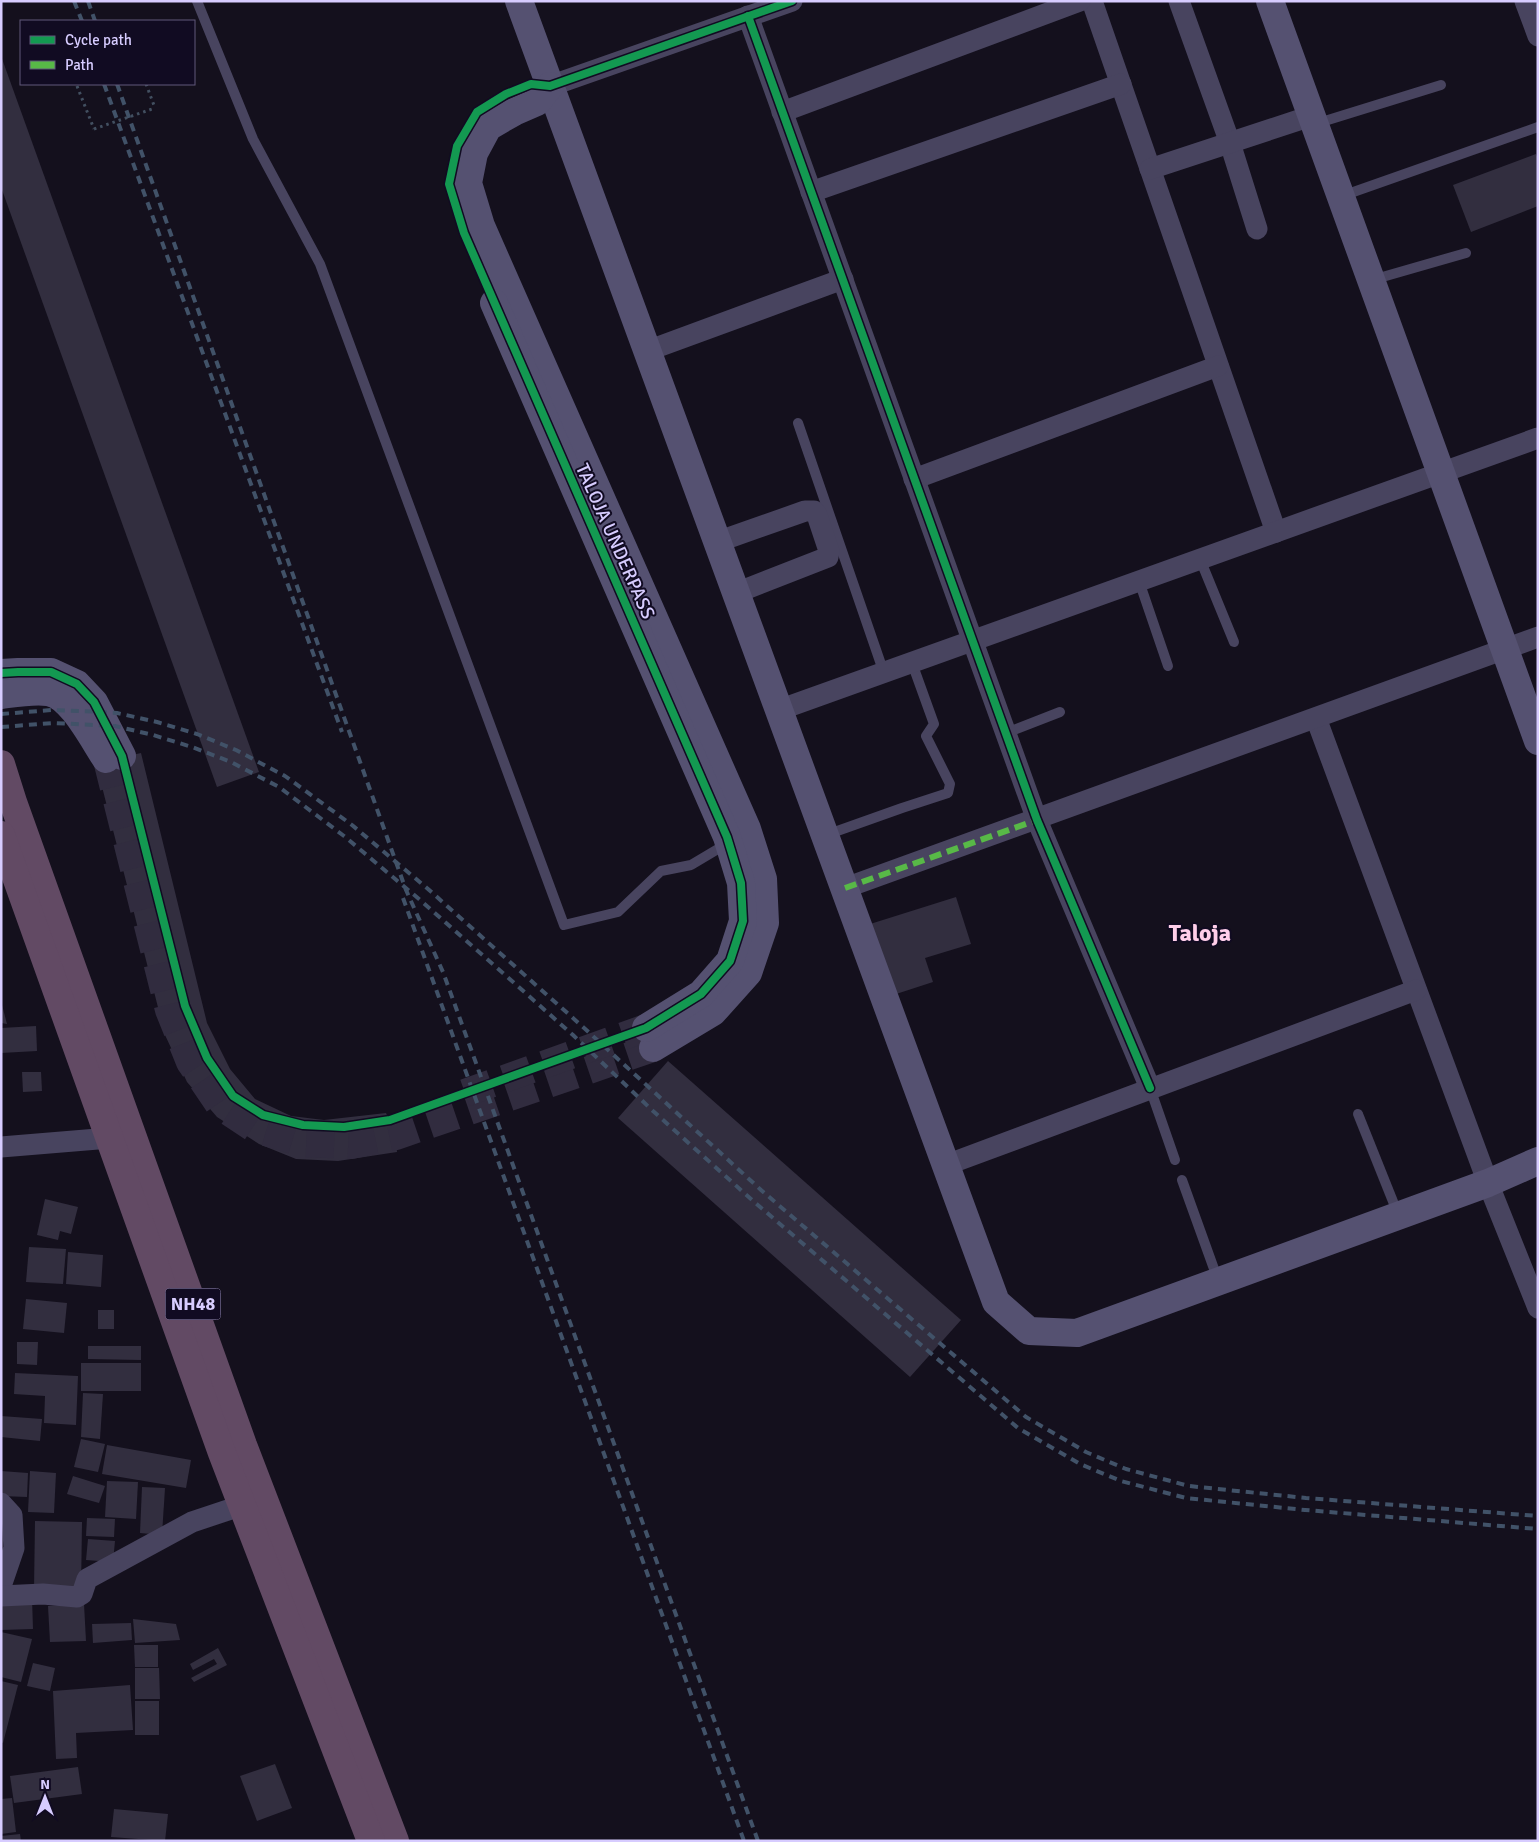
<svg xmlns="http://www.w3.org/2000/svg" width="1539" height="1842" viewBox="0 0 1539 1842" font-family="Signika,sans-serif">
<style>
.building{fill:#322e3f}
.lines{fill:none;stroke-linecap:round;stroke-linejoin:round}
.secondary-tunnel{stroke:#312c3f;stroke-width:28;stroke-dasharray:28 14;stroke-linecap:butt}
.path{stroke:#424f60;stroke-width:3;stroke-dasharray:2.5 4;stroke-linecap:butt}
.lane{stroke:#48445f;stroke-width:10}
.street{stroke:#48445f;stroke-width:21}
.secondary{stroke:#555171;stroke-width:28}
.highway{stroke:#624a64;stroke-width:28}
.rail{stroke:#415268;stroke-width:4;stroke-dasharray:8 6;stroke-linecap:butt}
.path-bridge{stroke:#424f60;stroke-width:3;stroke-dasharray:2.5 4;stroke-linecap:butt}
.quiet{stroke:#58b947;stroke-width:6;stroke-dasharray:12 6;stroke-linecap:butt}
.cycleway-casing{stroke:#110b22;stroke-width:11}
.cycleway{stroke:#139951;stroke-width:8}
.labels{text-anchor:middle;stroke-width:4;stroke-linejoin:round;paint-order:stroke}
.shield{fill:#110b22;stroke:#9c92bd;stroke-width:1}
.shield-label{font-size:18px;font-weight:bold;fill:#d7ccff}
.street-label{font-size:19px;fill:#d7ccff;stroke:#110b22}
.district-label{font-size:24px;font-weight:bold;fill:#ffcee9;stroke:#110b22}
</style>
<rect width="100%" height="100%" fill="#14101d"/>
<g class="building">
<polygon points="1,56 259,772 217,787 1,187"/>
<polygon points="1536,154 1538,159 1538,206 1471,232 1453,185"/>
<polygon points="141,753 207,1023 230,1069 255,1099 291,1116 324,1120 386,1113 396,1136 397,1152 338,1161 296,1159 259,1144 217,1117 187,1082 165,1035 96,763"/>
<polygon points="956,897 971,944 925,958 933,982 890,996 867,925"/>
<polygon points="1,1005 2,1005 7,1024 1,1023"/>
<polygon points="36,1026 37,1051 1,1053 1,1028"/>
<polygon points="668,1061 961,1320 910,1377 618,1118"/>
<polygon points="22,1072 41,1072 42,1091 23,1092"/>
<polygon points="45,1199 78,1207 71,1234 60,1231 58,1240 37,1235"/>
<polygon points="29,1247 66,1249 63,1284 26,1282"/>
<polygon points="68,1252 103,1255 101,1287 66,1284"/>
<polygon points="26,1299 67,1303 64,1333 23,1329"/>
<rect x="98" y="1310" width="16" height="19"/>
<polygon points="17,1342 38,1342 37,1365 17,1364"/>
<polygon points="88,1346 141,1346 141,1360 88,1359"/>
<rect x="81" y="1363" width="60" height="28"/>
<polygon points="15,1373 78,1376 76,1425 44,1423 45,1396 14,1394"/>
<polygon points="83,1393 103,1394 100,1439 81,1437"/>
<polygon points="1,1416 42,1419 40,1441 1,1437"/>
<polygon points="81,1439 105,1444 98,1472 74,1467"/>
<polygon points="107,1445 191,1460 186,1488 102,1474"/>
<polygon points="1,1471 28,1473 27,1497 1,1496"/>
<polygon points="30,1471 56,1473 54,1513 28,1512"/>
<polygon points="73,1476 105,1486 99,1503 67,1494"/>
<polygon points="107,1481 138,1482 136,1519 105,1517"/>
<polygon points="142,1487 165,1488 162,1535 140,1533"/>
<polygon points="87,1518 115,1519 114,1537 86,1536"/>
<polygon points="35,1521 82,1522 81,1591 34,1590"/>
<polygon points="88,1539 115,1541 113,1562 86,1560"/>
<polygon points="32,1598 33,1629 1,1630 1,1599"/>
<polygon points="84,1604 86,1641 50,1642 48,1606"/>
<polygon points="133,1619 176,1624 180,1640 135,1643"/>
<polygon points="131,1623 132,1640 93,1643 92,1624"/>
<polygon points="1,1632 32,1639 21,1682 1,1677"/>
<polygon points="134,1645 158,1645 158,1667 135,1667"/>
<polygon points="218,1648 227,1665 194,1682 191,1678 217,1664 214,1659 193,1670 190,1664"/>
<polygon points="33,1663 55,1668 50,1691 27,1686"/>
<polygon points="135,1668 159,1668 160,1699 135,1699"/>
<polygon points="1,1681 18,1685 3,1743 1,1742"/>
<polygon points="130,1685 133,1730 76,1733 77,1758 56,1759 53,1691"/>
<rect x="135" y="1701" width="24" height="34"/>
<polygon points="275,1764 292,1808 257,1821 240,1776"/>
<polygon points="78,1767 82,1794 14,1803 10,1776"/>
<polygon points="12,1798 16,1832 1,1834 1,1799"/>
<polygon points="114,1809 168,1814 165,1841 111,1837"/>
<polygon points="20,1834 21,1841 1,1841 1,1836"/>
</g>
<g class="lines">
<g class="secondary-tunnel">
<polyline points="107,760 169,1010 190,1062 220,1106 255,1129 302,1143 351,1145 396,1136 653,1048"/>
<polyline points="465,1093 646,1028"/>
</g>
<g class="path">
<polyline points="146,84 155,108"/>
<polyline points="77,86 94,129"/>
</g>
<g class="lane">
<polyline points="197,1 253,139 320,264 564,925 618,912 661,871 691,865 728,843"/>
<polyline points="1315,124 1441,85"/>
<polyline points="1342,196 1538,127"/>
<polyline points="1372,280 1466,253"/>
<polyline points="798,423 884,673"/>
<polyline points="1200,559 1234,642"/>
<polyline points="1139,581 1168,666"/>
<polyline points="1006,733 1060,712"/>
<polyline points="826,835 902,808 948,793 950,784 926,736 934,724 912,663"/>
<polyline points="1150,1088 1175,1160"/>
<polyline points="1358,1114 1398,1214"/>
<polyline points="1182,1180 1218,1280"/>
</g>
<g class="street">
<polyline points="1092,1 1276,532"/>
<polyline points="1179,1 1230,143 1257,229"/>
<polyline points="1525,1 1538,36"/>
<polyline points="748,16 1037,820 1150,1088"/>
<polyline points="550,86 792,1"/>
<polyline points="782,112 1080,1"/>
<polyline points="1150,169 1311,116"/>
<polyline points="811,192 1121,84"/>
<polyline points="647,351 843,279"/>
<polyline points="914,479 1218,366"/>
<polyline points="717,542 805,511 814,511 817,515 829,551 828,557 736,593"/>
<polyline points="779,710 1538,438"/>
<polyline points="1316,718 1488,1183 1538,1308"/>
<polyline points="845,888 1538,637"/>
<polyline points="1,1147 110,1138"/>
<polyline points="946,1165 1416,990"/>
<polyline points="1,1503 12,1515 14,1548 1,1586"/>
<polyline points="1,1596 43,1594 77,1597 82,1594 87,1579 192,1522 243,1505"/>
</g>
<g class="secondary">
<polyline points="519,1 996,1302 1029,1331 1077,1333 1488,1183 1538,1161"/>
<polyline points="1270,1 1538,741"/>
<polyline points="550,86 537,102 514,112 488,127 474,153 468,183 481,226 747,829 763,879 765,923 748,973 713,1012 653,1048"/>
<polyline points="494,303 727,837 741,883 743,921 730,961 701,994 646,1028"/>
<polyline points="1,673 18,672 51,672 77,684 94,702 122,756"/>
<path d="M1,695C16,693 33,690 48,692C71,695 93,740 106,759"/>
</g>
<g class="highway">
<polyline points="1,764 13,802 243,1445 395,1841"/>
<polyline points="1,835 222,1453 371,1841"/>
</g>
<g class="rail">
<polyline points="74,1 82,21"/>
<polyline points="88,1 95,21"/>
<polyline points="104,84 342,732"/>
<polyline points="117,84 406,890 443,972 758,1841"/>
<polyline points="1,714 52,710 82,711 117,713 157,722 197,734 236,750 285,776 352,825 428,889 583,1027 761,1190 1026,1417 1086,1452 1126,1469 1189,1486 1306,1498 1538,1516"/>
<polyline points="1,727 53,723 115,726 153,735 192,747 231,762 279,787 344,836 419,899 573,1035 653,1111 752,1200 1018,1428 1080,1464 1121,1481 1186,1498 1305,1510 1538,1529"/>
<polyline points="403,898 744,1841"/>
</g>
<polyline class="path-bridge" points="94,129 155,108"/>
<polyline class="quiet" points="845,888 1037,820"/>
<defs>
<g id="cycleway">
<polyline points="748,16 1037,820 1150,1088"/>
<polyline points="1,673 18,672 51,672 77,684 94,702 122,756 185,1006 207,1058 233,1096 263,1115 303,1125 344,1127 390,1120 646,1028 701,994 730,961 743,921 741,883 727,837 464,233 449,184 457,146 477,112 506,94 531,84 550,86 792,1"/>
</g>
</defs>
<use href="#cycleway" class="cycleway-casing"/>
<use href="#cycleway" class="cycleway"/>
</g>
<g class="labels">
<rect class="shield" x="165.5" y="1288.5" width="55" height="31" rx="4"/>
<g class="shield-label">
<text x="193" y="1310">NH48</text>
</g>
<g class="street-label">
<text transform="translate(616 541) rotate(66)" y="7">TALOJA UNDERPASS</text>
</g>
<g class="district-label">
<text x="1200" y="941">Taloja</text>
</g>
</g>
<rect width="1539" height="1842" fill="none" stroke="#d7ccff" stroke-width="5"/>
<rect x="20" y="20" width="175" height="65" fill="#110b22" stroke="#60587a"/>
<rect x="30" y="36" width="25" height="8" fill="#139951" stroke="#60587a"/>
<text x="65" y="45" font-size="15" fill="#d7ccff">Cycle path</text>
<rect x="30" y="61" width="25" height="8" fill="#58b947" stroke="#60587a"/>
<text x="65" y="70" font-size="15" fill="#d7ccff">Path</text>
<g transform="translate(45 1797)" stroke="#110b22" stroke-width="4" paint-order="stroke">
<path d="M0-4L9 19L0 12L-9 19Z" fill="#d7ccff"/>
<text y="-8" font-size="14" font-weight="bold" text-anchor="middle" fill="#d7ccff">N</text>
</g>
</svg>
